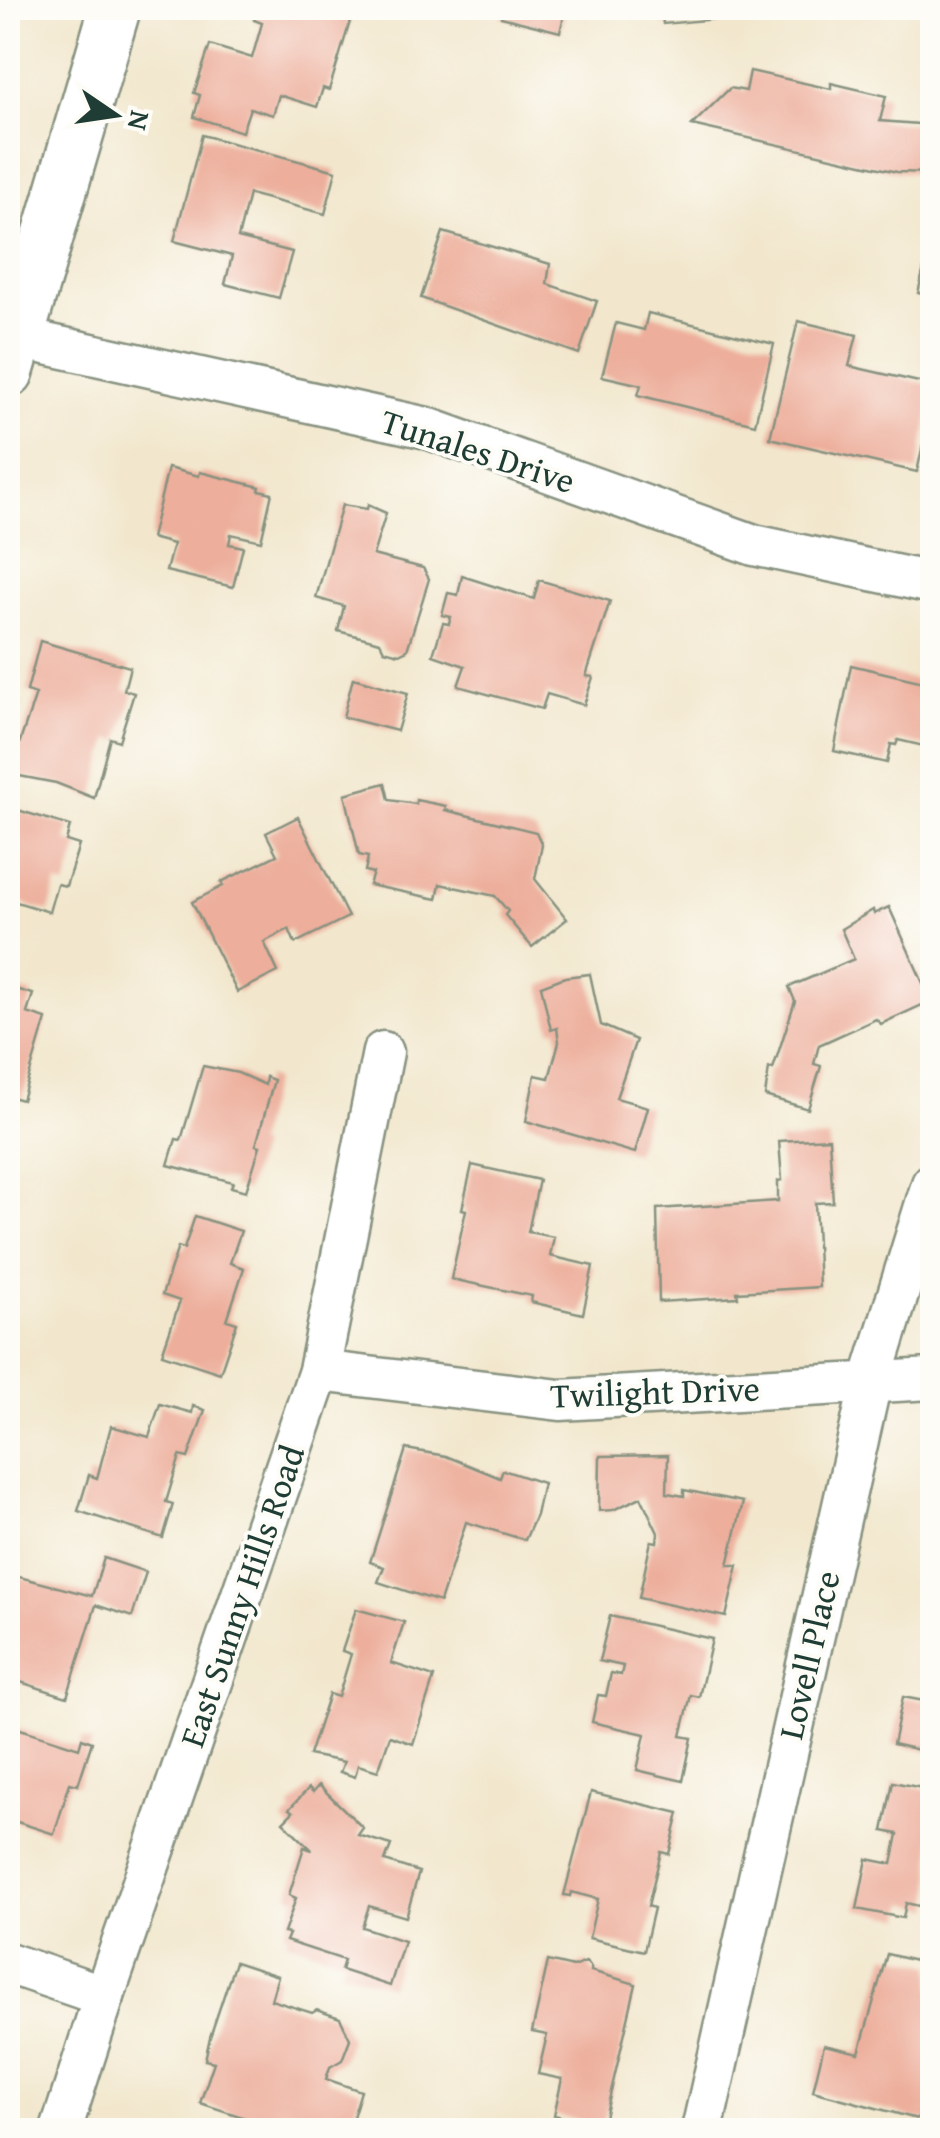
<svg xmlns="http://www.w3.org/2000/svg" width="940" height="2138" viewBox="0 0 940 2138" font-family="'Gentium Book Plus',serif">
<style>
.building{fill:#edae9b}
.lines{fill:none;stroke-linecap:round;stroke-linejoin:round}
.minor-casing{stroke:#889280;stroke-width:45}
.tertiary-casing{stroke:#889280;stroke-width:55}
.minor{stroke:#fff;stroke-width:40}
.tertiary{stroke:#fff;stroke-width:50}
.labels{text-anchor:middle;stroke-width:8;stroke-linejoin:round;paint-order:stroke}
.street-label{font-size:35px;fill:#1f3d34;stroke:#fdfcf7}
</style>
<rect width="100%" height="100%" fill="#fdfcf7"/>
<filter id="ink" filterUnits="userSpaceOnUse"><feTurbulence type="fractalNoise" baseFrequency=".01" numOctaves="2"/><feDisplacementMap in="SourceGraphic" scale="20" xChannelSelector="R" yChannelSelector="G"/><feConvolveMatrix kernelMatrix="1 2 1 2 8 2 1 2 1" color-interpolation-filters="sRGB"/></filter>
<filter id="wash" filterUnits="userSpaceOnUse"><feTurbulence type="fractalNoise" baseFrequency=".0048" numOctaves="4" result="noise"/><feDisplacementMap in="SourceGraphic" scale="40" xChannelSelector="R" yChannelSelector="G"/><feGaussianBlur stdDeviation="2.25" result="paint"/><feColorMatrix in="noise" values="0 0 0 0 0 0 0 0 0 0 0 0 0 0 0 0 0 1.4 0 .05"/><feComposite in="paint" operator="in"/></filter>
<g filter="url(#wash)">
<rect width="100%" height="100%" fill="#f2e7cd"/>
<g id="blocks">
<g class="building">
<polygon points="258,8 337,8 353,12 329,90 323,88 317,107 279,95 273,115 250,108 242,132 194,117 200,95 194,93 210,45 252,58 262,23 254,20"/>
<polygon points="504,8 566,8 560,32 501,17"/>
<polygon points="661,8 770,8 771,14 663,24"/>
<polygon points="750,71 831,89 831,83 886,96 880,121 932,125 932,173 897,172 692,125 730,88 746,91"/>
<polygon points="202,135 336,171 325,214 249,194 238,238 292,252 279,298 225,284 232,256 174,241"/>
<polygon points="443,232 550,264 547,284 597,301 579,354 421,298"/>
<polygon points="929,247 932,248 932,296 918,293"/>
<polygon points="648,313 774,344 755,424 638,395 641,385 602,376 616,323 644,330"/>
<polygon points="798,321 857,335 849,366 932,385 932,403 917,472 770,438"/>
<polygon points="168,468 199,476 200,472 260,487 259,490 272,493 261,541 231,534 229,544 243,547 233,587 166,571 173,544 151,538"/>
<polygon points="342,505 367,509 368,505 386,513 373,555 423,568 429,579 407,650 399,654 384,650 380,642 338,631 344,606 316,598"/>
<polygon points="462,576 534,599 539,580 610,601 586,676 593,677 584,705 547,694 542,709 458,686 465,666 433,655 443,623 449,624 451,617 442,615 448,593 458,595"/>
<polygon points="40,641 130,667 124,690 134,693 119,741 110,738 94,798 56,783 9,774 36,694 27,691"/>
<polygon points="851,665 932,684 932,748 898,740 896,745 891,744 887,763 834,751"/>
<polygon points="353,678 408,693 397,731 343,717"/>
<polygon points="385,783 389,800 416,804 416,800 446,806 445,810 536,832 542,845 535,879 567,919 532,947 505,915 508,911 495,896 440,884 437,899 369,885 373,873 365,871 368,857 359,855 345,794"/>
<polygon points="8,807 70,826 66,841 79,845 66,886 57,884 49,912 13,901 14,896 8,894"/>
<polygon points="298,817 348,917 295,943 289,929 264,942 278,972 237,992 192,902 223,886 221,882 277,855 266,833"/>
<polygon points="889,907 931,1001 881,1024 876,1019 819,1045 814,1064 821,1066 808,1109 765,1096 769,1068 773,1069 795,1001 789,987 854,959 841,929 873,910 874,914"/>
<polygon points="590,974 601,1025 636,1040 616,1098 648,1107 635,1153 526,1121 535,1075 549,1078 559,1042 557,1028 551,1030 541,986 565,977"/>
<polygon points="8,987 33,994 27,1013 46,1019 22,1100 8,1096"/>
<polygon points="203,1066 238,1073 265,1085 266,1077 274,1080 256,1145 260,1146 246,1191 231,1187 233,1182 168,1165 176,1139 181,1140"/>
<polygon points="829,1138 833,1202 815,1203 819,1287 737,1292 738,1297 659,1302 657,1209 778,1201 778,1181 782,1180 779,1141"/>
<polygon points="472,1165 539,1180 528,1232 554,1237 550,1256 593,1266 583,1314 531,1302 532,1296 451,1279 466,1210 462,1209"/>
<polygon points="195,1216 241,1231 230,1263 244,1268 227,1320 237,1323 220,1373 162,1354 180,1301 162,1295 178,1247 184,1249"/>
<polygon points="160,1404 192,1413 193,1406 205,1410 188,1458 180,1456 166,1502 173,1504 163,1538 78,1511 89,1475 97,1478 111,1426 149,1437"/>
<polygon points="406,1449 446,1456 500,1478 503,1470 543,1483 536,1515 525,1540 466,1522 440,1602 378,1582 384,1567 370,1562"/>
<polygon points="668,1455 667,1493 684,1496 684,1490 743,1502 728,1565 738,1565 726,1617 639,1598 651,1541 657,1542 658,1533 641,1497 613,1510 599,1511 600,1456"/>
<polygon points="104,1558 146,1572 132,1617 96,1605 67,1697 8,1678 8,1650 12,1635 8,1634 8,1574 92,1596"/>
<polygon points="356,1609 404,1622 391,1663 434,1677 413,1744 390,1736 378,1771 358,1765 355,1777 340,1772 344,1762 309,1755 329,1694 338,1697 351,1654 342,1651"/>
<polygon points="610,1616 712,1639 699,1697 691,1695 681,1736 692,1738 683,1781 637,1770 645,1734 592,1722 598,1695 606,1696 611,1673 621,1675 623,1666 599,1661"/>
<polygon points="931,1669 932,1753 893,1744 903,1697 924,1701"/>
<polygon points="8,1725 79,1748 82,1738 92,1742 78,1785 70,1783 54,1834 8,1819"/>
<polygon points="893,1782 932,1790 932,1909 906,1903 903,1918 857,1909 867,1859 892,1864 898,1834 883,1831"/>
<polygon points="319,1785 363,1828 358,1835 391,1845 385,1861 419,1872 406,1917 369,1906 362,1927 404,1941 390,1986 341,1970 344,1960 286,1941 289,1934 284,1933 296,1898 289,1895 304,1847 312,1850 283,1822 293,1812 289,1809 309,1788 313,1792"/>
<polygon points="591,1792 679,1813 669,1854 661,1852 648,1906 654,1908 644,1951 589,1938 598,1899 571,1892 570,1896 564,1895"/>
<polygon points="887,1954 932,1965 932,2123 813,2091 824,2045 859,2053"/>
<polygon points="548,1961 573,1967 586,1962 591,1967 591,1971 636,1984 603,2126 554,2115 562,2079 538,2074 547,2035 532,2032"/>
<polygon points="235,1962 278,1976 271,2000 312,2013 317,2010 340,2018 350,2039 342,2060 330,2067 326,2079 361,2091 349,2130 259,2130 261,2123 200,2103 214,2062 205,2060 210,2037"/>
</g>
</g>
</g>
<g filter="url(#ink)">
<use href="#blocks" fill-opacity="0" stroke="#889280" stroke-width="2.5"/>
<g class="lines">
<defs>
<g id="minor">
<polyline points="19,338 427,428 754,545 932,583"/>
<polyline points="319,1371 560,1400 932,1379"/>
<polyline points="8,1963 104,1996"/>
<polyline points="61,2130 104,1996 319,1371 383,1052"/>
<polyline points="702,2130 871,1382 932,1184"/>
</g>
<polyline id="tertiary" points="8,372 115,8"/>
</defs>
<use href="#minor" class="minor-casing"/>
<use href="#tertiary" class="tertiary-casing"/>
<use href="#minor" class="minor"/>
<use href="#tertiary" class="tertiary"/>
</g>
</g>
<g class="labels">
<g class="street-label">
<text transform="translate(478 451) rotate(18)" y="12">Tunales Drive</text>
<text transform="translate(655 1392) rotate(-2)" y="12">Twilight Drive</text>
<text transform="translate(242 1596) rotate(-71)" y="12">East Sunny Hills Road</text>
<text transform="translate(809 1655) rotate(-77)" y="12">Lovell Place</text>
</g>
</g>
<rect width="940" height="2138" fill="none" stroke="#fdfcf7" stroke-width="40"/>
<g transform="translate(115 115) rotate(103)" stroke="#fdfcf7" stroke-width="8" paint-order="stroke">
<path d="M0-8L18 38L0 25L-18 38Z" fill="#1f3d34"/>
<text y="-15" font-size="28" font-weight="bold" text-anchor="middle" fill="#1f3d34">N</text>
</g>
</svg>
